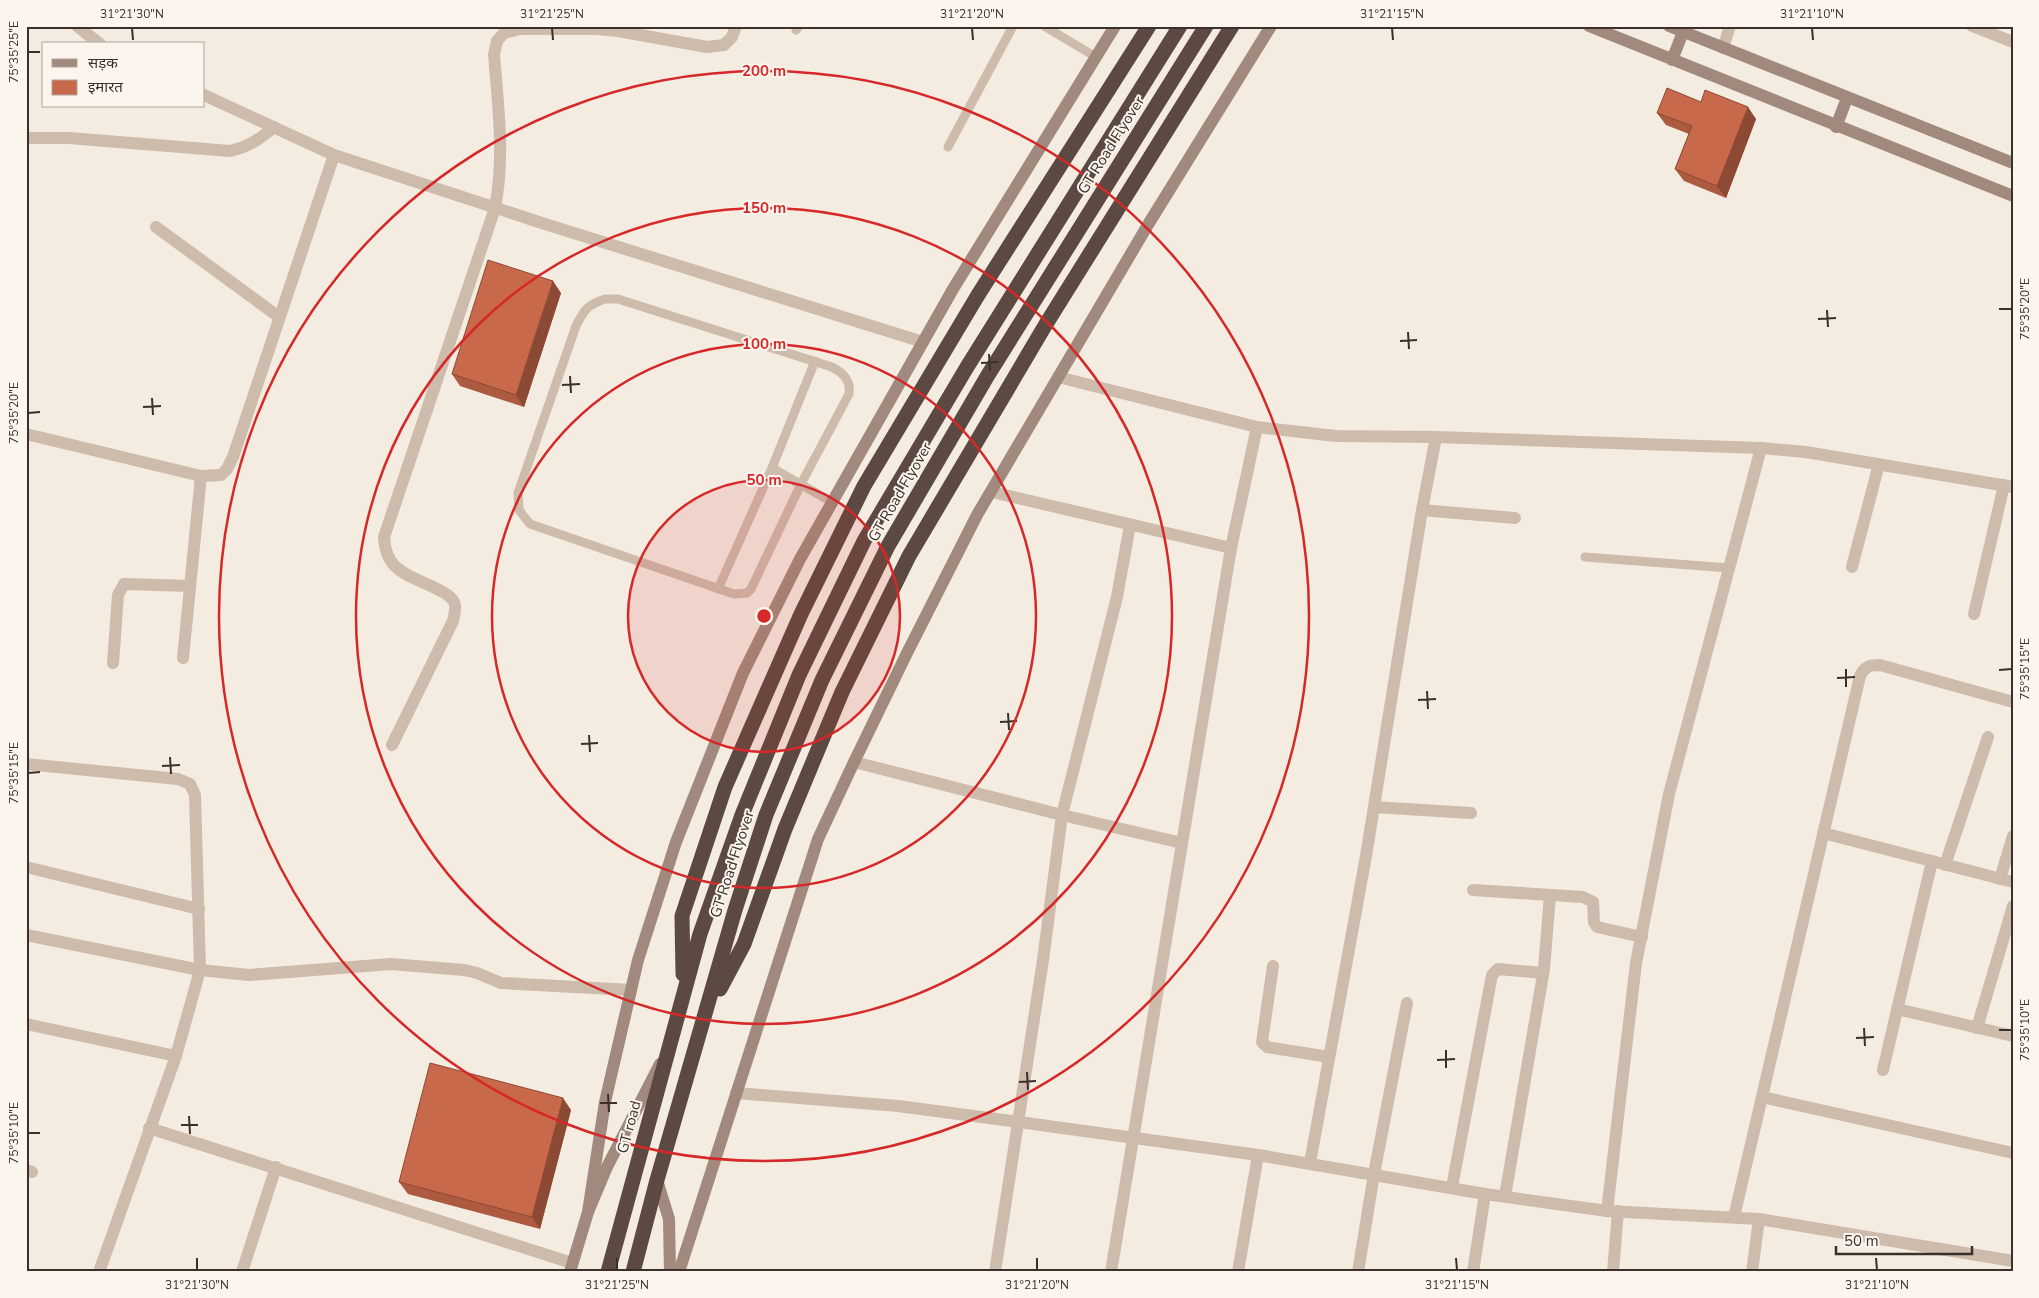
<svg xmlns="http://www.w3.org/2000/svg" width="2039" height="1298" viewBox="0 0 2039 1298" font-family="'Nunito Sans','Noto Sans Devanagari',sans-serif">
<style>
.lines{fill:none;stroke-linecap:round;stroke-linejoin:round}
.lane{stroke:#cdbbac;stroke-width:9}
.street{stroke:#cdbbac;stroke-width:12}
.secondary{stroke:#a18a7d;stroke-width:12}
.highway{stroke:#5c4a42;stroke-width:15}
.wall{fill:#ac5a40}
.shaded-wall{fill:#8c4a34}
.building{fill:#c8694b;stroke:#8c4a34}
.ticks{fill:none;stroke:#3b302b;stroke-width:2}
.ring{fill:none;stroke:#d62828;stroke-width:2.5}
.labels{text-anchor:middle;stroke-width:4;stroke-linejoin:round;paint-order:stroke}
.street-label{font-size:15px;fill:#3b302b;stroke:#fbf5ee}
.centre{fill:#d62828;stroke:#fbf5ee;stroke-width:2.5}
.ring-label{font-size:15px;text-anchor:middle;font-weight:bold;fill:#d62828;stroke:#fbf5ee;stroke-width:4;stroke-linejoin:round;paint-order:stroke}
.neatline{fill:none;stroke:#3b302b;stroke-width:2}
.ticks-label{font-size:12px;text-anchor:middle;fill:#3b302b}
</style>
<rect width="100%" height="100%" fill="#f4ebe1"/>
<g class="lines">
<g class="lane">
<polyline points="1044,26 1096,57"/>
<polyline points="796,30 799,26"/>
<polyline points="948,147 1013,26"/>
<path d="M605,299H618L832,367C843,373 851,380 849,394L801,484L751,589L747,593L734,594L530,524L519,510L518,493L576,326C584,310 587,305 605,299Z"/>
<polyline points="772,468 832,502"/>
<polyline points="1585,557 1729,568"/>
<polyline points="718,589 772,468 815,361"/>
</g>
<g class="street">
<polyline points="77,26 100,44"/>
<polyline points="1972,26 2013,42"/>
<polyline points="1723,48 1730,26"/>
<polyline points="204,95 334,155 545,224 923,342"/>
<path d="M26,138H69L230,151C248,147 260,139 274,127"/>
<polyline points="156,227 279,317"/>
<polyline points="1058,377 1257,427 1336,436 1436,437 1761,448 1806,452 2013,487"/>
<polyline points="26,434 201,476 221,475 227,469 233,457 334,155"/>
<polyline points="992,492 1231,548"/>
<polyline points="1422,510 1515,518"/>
<polyline points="1852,567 1879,464"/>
<polyline points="1974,614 2004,485"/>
<polyline points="183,658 201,476"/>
<polyline points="113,663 118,595 124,584 190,586"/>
<path d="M392,745L453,621C454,615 457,608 454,602C451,596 445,593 439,590C411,575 386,574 384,537L495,208C505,156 498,106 494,54L497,41L504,33L520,29H597L618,31L707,47L724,45L732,37L736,26"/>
<polyline points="854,762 1062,815 1182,843"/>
<polyline points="26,764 178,779 190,784 195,795 200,970 176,1056 99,1272"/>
<polyline points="1374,807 1471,813"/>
<polyline points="1823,833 2013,882"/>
<polyline points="1945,865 1988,737"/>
<polyline points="26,867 199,909"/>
<polyline points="2000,879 2013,836"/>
<polyline points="1473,890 1583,897 1593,902 1594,922 1597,927 1642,937"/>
<polyline points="26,935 200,970 249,975 391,964 464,970 477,973 501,983 631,990"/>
<polyline points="1273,966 1262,1042 1267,1047 1329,1057"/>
<polyline points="1897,1009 2013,1036"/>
<polyline points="26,1024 176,1056"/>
<polyline points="1977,1028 2013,906"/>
<polyline points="1883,1070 1932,861"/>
<polyline points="736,1093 898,1106 1019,1122 1258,1155 1485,1194 1607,1211 1759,1219 2013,1261"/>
<polyline points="1762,1097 2013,1153"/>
<polyline points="149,1128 572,1263"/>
<polyline points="1310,1163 1366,856 1422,510 1436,437"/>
<polyline points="26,1170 32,1172"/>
<polyline points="1452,1187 1492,975 1498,969 1543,973"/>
<polyline points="1505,1196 1544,969 1550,895"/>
<polyline points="1607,1211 1636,963 1669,794 1761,448"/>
<path d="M1734,1217L1860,676C1865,666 1870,665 1880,665L2013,702"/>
<polyline points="242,1272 276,1167"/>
<polyline points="995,1272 1043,960 1062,815 1117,597 1130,525"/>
<polyline points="1111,1272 1231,548 1257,427"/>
<polyline points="1238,1272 1258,1155"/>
<polyline points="1358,1272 1374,1174 1407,1003"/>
<polyline points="1473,1272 1485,1194"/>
<polyline points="1613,1272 1618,1211"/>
<polyline points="1752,1272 1759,1219"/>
</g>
<g class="secondary">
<polyline points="1589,26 2013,196"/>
<polyline points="1669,26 2013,163"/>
<polyline points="1672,60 1683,32"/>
<polyline points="1836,127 1847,98"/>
<polyline points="657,1180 669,1219 670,1272"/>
<polyline points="588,1212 605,1102 638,960 676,842 743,673 800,559 953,289 1115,26"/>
<polyline points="570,1272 588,1212 607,1167 660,1064"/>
<polyline points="679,1272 818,839 854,762 907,653 977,515 1149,223 1271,26"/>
</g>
<g class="highway">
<polyline points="683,974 682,916 725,787 801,614 864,486 978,295 1149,26"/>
<polyline points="720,989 744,944 785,829 842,692 909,556 1046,324 1232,26"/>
<polyline points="608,1272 700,934 742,815 799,675 864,541 967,367 1180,26"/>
<polyline points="633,1272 657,1180 735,910 766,815 822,680 888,546 988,375 1206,26"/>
</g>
</g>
<g class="wall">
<polygon points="1701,102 1756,119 1726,198 1684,181 1675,169 1689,134 1666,125 1657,113"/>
<polygon points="561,293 524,407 460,386 452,374"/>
<polygon points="571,1110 540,1229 408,1194 399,1182"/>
</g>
<g class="shaded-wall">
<polygon points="1748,107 1756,119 1726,198 1717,186"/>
<polygon points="553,281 561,293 524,407 516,395"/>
<polygon points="563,1098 571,1110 540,1229 532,1217"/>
</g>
<g class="building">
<polygon points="1667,88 1701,102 1705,90 1748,107 1717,186 1675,169 1692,126 1657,113"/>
<polygon points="488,260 553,281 516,395 452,374"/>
<polygon points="430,1063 563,1098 532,1217 399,1182"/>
</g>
<path class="ticks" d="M132,28L133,40M552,28L553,40M972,28L973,40M1392,28L1393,40M1812,28L1813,40M28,52H40M1999,309H2012M1827,310L1828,327M1818,319L1836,318M1408,332L1409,349M1400,341L1417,340M989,354L990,371M981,363L998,362M570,376L571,393M562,385L580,384M152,398L153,415M143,407L161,406M28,413L40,412M1846,669V687M1999,670L2012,669M1837,678L1855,677M1427,691L1428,709M1418,700L1436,699M1008,713L1009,730M1000,722L1017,721M589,735L590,752M581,744L598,743M170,757L171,774M162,766L180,765M28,773L40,772M1864,1028L1865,1046M1999,1030H2012M1856,1038L1874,1037M1446,1050V1068M1437,1060L1455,1059M1027,1072L1028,1090M1019,1082L1036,1081M608,1094L609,1112M600,1103H617M189,1116L190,1134M181,1125H198M28,1133H40M197,1258V1270M617,1258V1270M1037,1258V1270M1456,1258L1457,1270M1876,1258L1877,1270"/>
<circle cx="764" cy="616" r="136" fill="#d62828" fill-opacity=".12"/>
<g class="ring">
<circle cx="764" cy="616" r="136"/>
<circle cx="764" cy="616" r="272"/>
<circle cx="764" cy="616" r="408"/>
<circle cx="764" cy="616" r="545"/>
</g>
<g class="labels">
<g class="street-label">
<text transform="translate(1111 145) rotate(-58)" y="5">GT Road Flyover</text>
<text transform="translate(900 492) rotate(-60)" y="5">GT Road Flyover</text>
<text transform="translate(732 864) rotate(-72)" y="5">GT Road Flyover</text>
<text transform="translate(629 1127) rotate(-75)" y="5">GT road</text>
</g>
</g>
<circle cx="764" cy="616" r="8" class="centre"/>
<g class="ring-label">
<text x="764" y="76">200 m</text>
<text x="764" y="213">150 m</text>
<text x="764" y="349">100 m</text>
<text x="764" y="485">50 m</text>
</g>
<rect width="2039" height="1298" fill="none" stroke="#fbf5ee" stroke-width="55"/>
<rect x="42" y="42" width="162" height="65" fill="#fbf5ee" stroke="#aea6a0"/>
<rect x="52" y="59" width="25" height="8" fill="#a18a7d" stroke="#aea6a0"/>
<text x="88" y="68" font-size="15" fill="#3b302b">सड़क</text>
<rect x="52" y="80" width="25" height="15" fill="#c8694b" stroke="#aea6a0"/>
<text x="88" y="92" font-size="15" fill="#3b302b">इमारत</text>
<path d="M1836 1246v8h136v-8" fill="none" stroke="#3b302b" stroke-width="2.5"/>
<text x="1844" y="1246" font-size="15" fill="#3b302b" stroke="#fbf5ee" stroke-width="4" paint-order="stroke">50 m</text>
<rect x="28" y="28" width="1984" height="1242" class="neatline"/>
<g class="ticks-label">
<text x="132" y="18">31°21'30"N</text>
<text x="552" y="18">31°21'25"N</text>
<text x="972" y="18">31°21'20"N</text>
<text x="1392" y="18">31°21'15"N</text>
<text x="1812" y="18">31°21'10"N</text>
<text transform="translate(14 52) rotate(-90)" y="4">75°35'25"E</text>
<text transform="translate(2025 309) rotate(-90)" y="4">75°35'20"E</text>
<text transform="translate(14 413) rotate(-90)" y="4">75°35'20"E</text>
<text transform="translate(2025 669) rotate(-90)" y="4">75°35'15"E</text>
<text transform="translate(14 773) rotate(-90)" y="4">75°35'15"E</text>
<text transform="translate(2025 1030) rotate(-90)" y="4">75°35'10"E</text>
<text transform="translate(14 1133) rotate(-90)" y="4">75°35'10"E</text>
<text x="197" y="1289">31°21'30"N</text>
<text x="617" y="1289">31°21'25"N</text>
<text x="1037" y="1289">31°21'20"N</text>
<text x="1457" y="1289">31°21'15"N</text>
<text x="1877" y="1289">31°21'10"N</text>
</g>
</svg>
